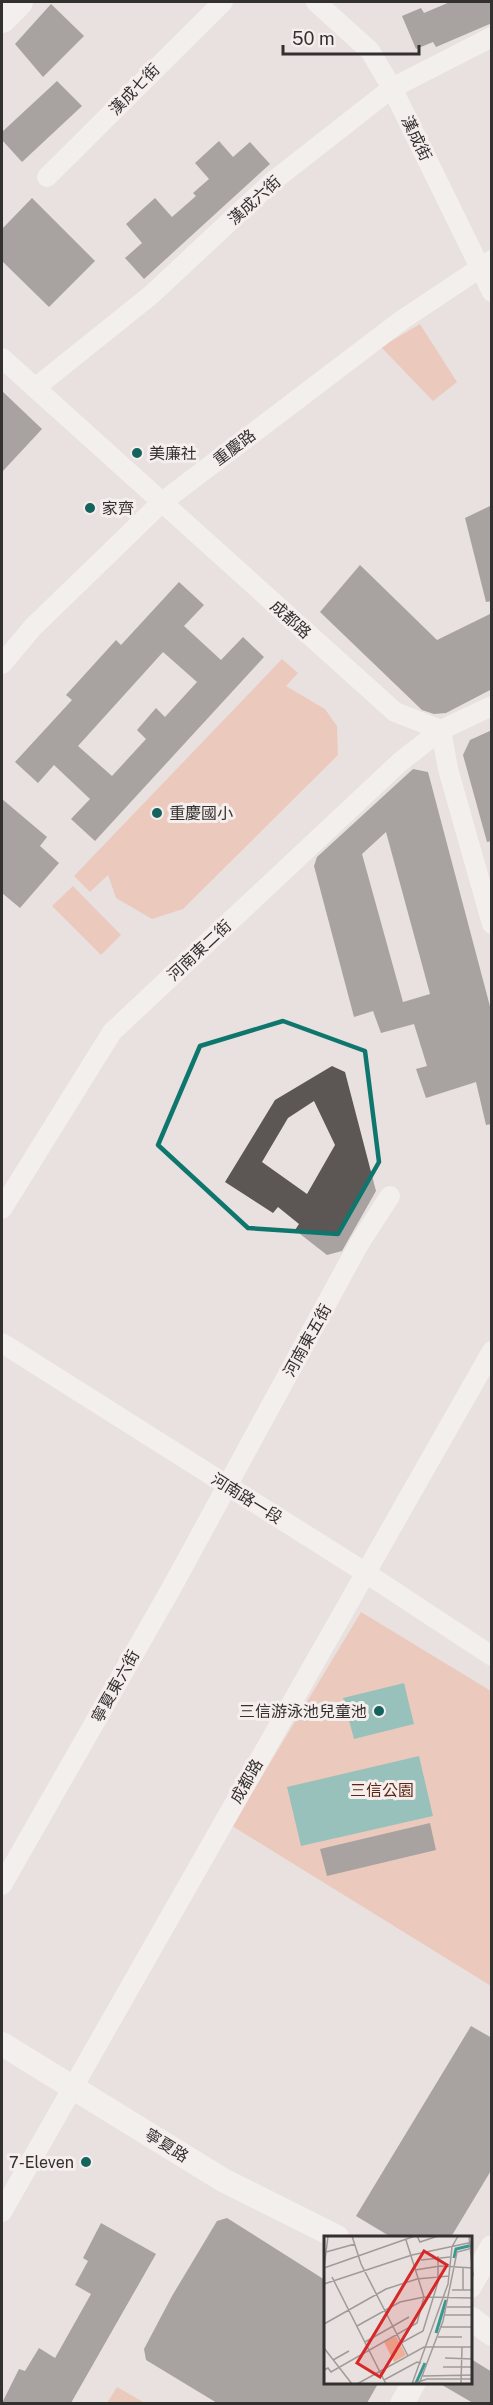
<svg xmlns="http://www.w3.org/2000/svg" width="493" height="2405" viewBox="0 0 493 2405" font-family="'Public Sans','Noto Sans TC',sans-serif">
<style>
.green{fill:#f0ae96}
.water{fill:#389992}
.building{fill:#5c5755;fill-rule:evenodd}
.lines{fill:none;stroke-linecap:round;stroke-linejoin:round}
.minor{stroke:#fff;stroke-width:20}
.tertiary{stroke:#fff;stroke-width:24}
.secondary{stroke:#fff;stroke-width:28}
.marked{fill:none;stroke:#0f766e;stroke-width:4.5;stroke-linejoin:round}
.poi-dot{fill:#15635d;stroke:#f5eeec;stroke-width:2}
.labels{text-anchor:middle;stroke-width:6;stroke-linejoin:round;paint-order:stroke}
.street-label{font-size:16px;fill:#333130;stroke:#f5eeec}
.poi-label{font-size:16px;fill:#333130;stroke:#f5eeec;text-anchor:start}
.park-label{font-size:16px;fill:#5c2610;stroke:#f5eeec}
.inset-river{fill:none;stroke:#389992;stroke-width:3}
.inset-road{fill:none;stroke:#a09b99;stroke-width:1.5}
.view{fill:#d62828;fill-opacity:0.15;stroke:#d62828;stroke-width:3}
.inset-edge{fill:none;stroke:#333130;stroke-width:3}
</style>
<rect width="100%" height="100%" fill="#e8e1df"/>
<g class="green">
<polygon points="420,324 457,382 433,401 381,347"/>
<polygon points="282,659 298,673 286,686 325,709 337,726 338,755 183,909 152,919 116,898 108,875 90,892 74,876"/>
<polygon points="73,886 121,935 101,955 52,906"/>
<polygon points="361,1612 491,1691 491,1986 232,1826"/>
<polygon points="117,2387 145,2403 107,2403"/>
</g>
<g class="water">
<polygon points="404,1683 414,1724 354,1739 343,1698"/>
<polygon points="419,1756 433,1816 301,1846 287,1787"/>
</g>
<g class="building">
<polygon points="450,2 492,2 492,23 436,47 433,42 416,49 402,16 421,8 424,13"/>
<polygon points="51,4 84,36 43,77 15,44"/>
<polygon points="57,81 82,106 22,162 2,140 2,132"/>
<polygon points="219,141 233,157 250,142 270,164 144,279 125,258 142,243 126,224 155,198 172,217 196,196 193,193 209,179 195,163"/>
<polygon points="32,198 95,261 49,307 2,261 2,229"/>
<polygon points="2,391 42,429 2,472"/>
<polygon points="492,505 492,601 486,602 465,518"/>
<polygon points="360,565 437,640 492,613 492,689 446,713 434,714 422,710 320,612"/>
<path d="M179,582L204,605L184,626L221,660L243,637L264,657L95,841L71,819L90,799L54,765L38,783L15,762L72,700L66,695L116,640L121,645ZM163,652L197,682L165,717L156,708L137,730L146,739L112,776L78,746Z"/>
<polygon points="492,730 492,841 487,842 463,755 470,740"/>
<path d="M413,769L428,772L492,1014V1124L486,1125L476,1082L426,1098L416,1069L427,1066L414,1024L381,1033L373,1011L354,1017L314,866L317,857ZM386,832L430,994L403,1002L362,854Z"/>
<polygon points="2,799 47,837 40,846 59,863 20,908 2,893"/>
<path d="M332,1066L345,1072L376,1191L342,1251L327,1255L295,1230L299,1224L278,1207L273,1213L225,1182L275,1100ZM314,1101L335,1145L307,1194L262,1162L288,1118Z"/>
<polygon points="430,1823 436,1850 327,1876 320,1849"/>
<polygon points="471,2026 492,2038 492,2169 451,2237 391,2237 356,2216"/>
<polygon points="227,2218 325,2280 325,2382 379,2382 367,2403 217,2403 146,2360 144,2349 172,2296 217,2221"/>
<polygon points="101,2223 156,2254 71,2403 2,2403 19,2369 25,2371 39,2348 55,2358 91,2294 75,2285 88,2261 83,2258"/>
<polygon points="471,2359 492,2372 492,2403 473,2403 437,2382 471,2382"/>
</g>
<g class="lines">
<g class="minor">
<polyline points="316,2 370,51 392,88 492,292"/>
<polyline points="47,177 223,2"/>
<polyline points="2,358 395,712 441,730"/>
<polyline points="35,388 151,295 272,182 392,88 492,37"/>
<polyline points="2,664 33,627 161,503 402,320 492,260"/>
<polyline points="441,730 448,769 492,924"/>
<polyline points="2,1209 112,1032 400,762 441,730 492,706"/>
<polyline points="2,1343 366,1573 492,1656"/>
<polyline points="2,1885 172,1587 359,1244 390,1196"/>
<polyline points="2,2212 492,1351"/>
</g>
<g class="tertiary">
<polyline points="2,2044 223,2180 337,2237"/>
<polyline points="470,2286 492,2247"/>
<polyline points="470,2318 492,2334"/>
<polyline points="402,2404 414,2382"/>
</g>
<polyline class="secondary" points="2,19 19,2"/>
</g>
<path d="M0 0H493V2405H0ZM283,1021L365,1051L379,1162L338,1234L248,1228L158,1145L200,1046Z" fill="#e8e1df" fill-opacity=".55" fill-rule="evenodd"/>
<path class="marked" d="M283,1021L365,1051L379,1162L338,1234L248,1228L158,1145L200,1046Z"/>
<g class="poi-dot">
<circle cx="137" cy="453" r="6"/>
<circle cx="90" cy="508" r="6"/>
<circle cx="157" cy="813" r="6"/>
<circle cx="379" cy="1711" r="6"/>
<circle cx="86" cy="2162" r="6"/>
</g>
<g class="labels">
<g class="street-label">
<text transform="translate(134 89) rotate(-46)" y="6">漢成七街</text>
<text transform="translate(417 138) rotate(64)" y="6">漢成街</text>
<text transform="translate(254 200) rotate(-42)" y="6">漢成六街</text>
<text transform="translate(234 447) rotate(-37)" y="6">重慶路</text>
<text transform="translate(291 619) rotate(42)" y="6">成都路</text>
<text transform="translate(199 950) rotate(-43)" y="6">河南東二街</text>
<text transform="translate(307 1340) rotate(-61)" y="6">河南東五街</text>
<text transform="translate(247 1498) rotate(32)" y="6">河南路一段</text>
<text transform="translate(115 1686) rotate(-61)" y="6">寧夏東六街</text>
<text transform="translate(246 1781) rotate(-60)" y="6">成都路</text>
<text transform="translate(167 2145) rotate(32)" y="6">寧夏路</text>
</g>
<g class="poi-label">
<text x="149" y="459">美廉社</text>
<text x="102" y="514">家齊</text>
<text x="169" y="819">重慶國小</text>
<text x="367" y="1717" text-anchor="end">三信游泳池兒童池</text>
<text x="74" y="2168" text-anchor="end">7-Eleven</text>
</g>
<g class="park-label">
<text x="382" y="1796">三信公園</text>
</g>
</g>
<g transform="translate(324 2236)">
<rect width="148" height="148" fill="#e8e1df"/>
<path d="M72,100L82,119L70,126L60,106Z" fill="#f0ae96"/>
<path class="inset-river" d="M130,22L132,13L149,9M112,97L122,64M92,147L101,127"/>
<path class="inset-road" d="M28,0L37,28L84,120M93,0L96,6L114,0M145,0L149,40M2,16L31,8M97,24L126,21M0,32L91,0M0,32L4,0M91,34L116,30L149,32M8,41L62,148M0,48L88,19L149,6M128,54H149M139,54V32M123,71H149M120,79H149M0,88L62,53L93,43L125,40M33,90L76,66L100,61L149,62M117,91H149M114,101H138M41,106L85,81M77,107L99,95L114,46V20M0,112L28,148M121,122L149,123M9,124L25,115M119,131H149M0,134L4,132L7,136L93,87L100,61L82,4M99,140L149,139M60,144L93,126L97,127M33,148L100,111H149M88,148L124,48L128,11L134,0M88,148L103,143H149M95,148L119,85L133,16L149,12M137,148L138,111"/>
<path class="view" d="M100,15L123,29L56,141L33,127Z"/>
<rect width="148" height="148" class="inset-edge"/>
</g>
<rect width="493" height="2405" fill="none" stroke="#333130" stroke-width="6"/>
<path d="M283 45v9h136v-9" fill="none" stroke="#333130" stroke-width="3"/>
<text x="292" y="45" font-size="18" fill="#333130" stroke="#f5eeec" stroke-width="4.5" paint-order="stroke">50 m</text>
</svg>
